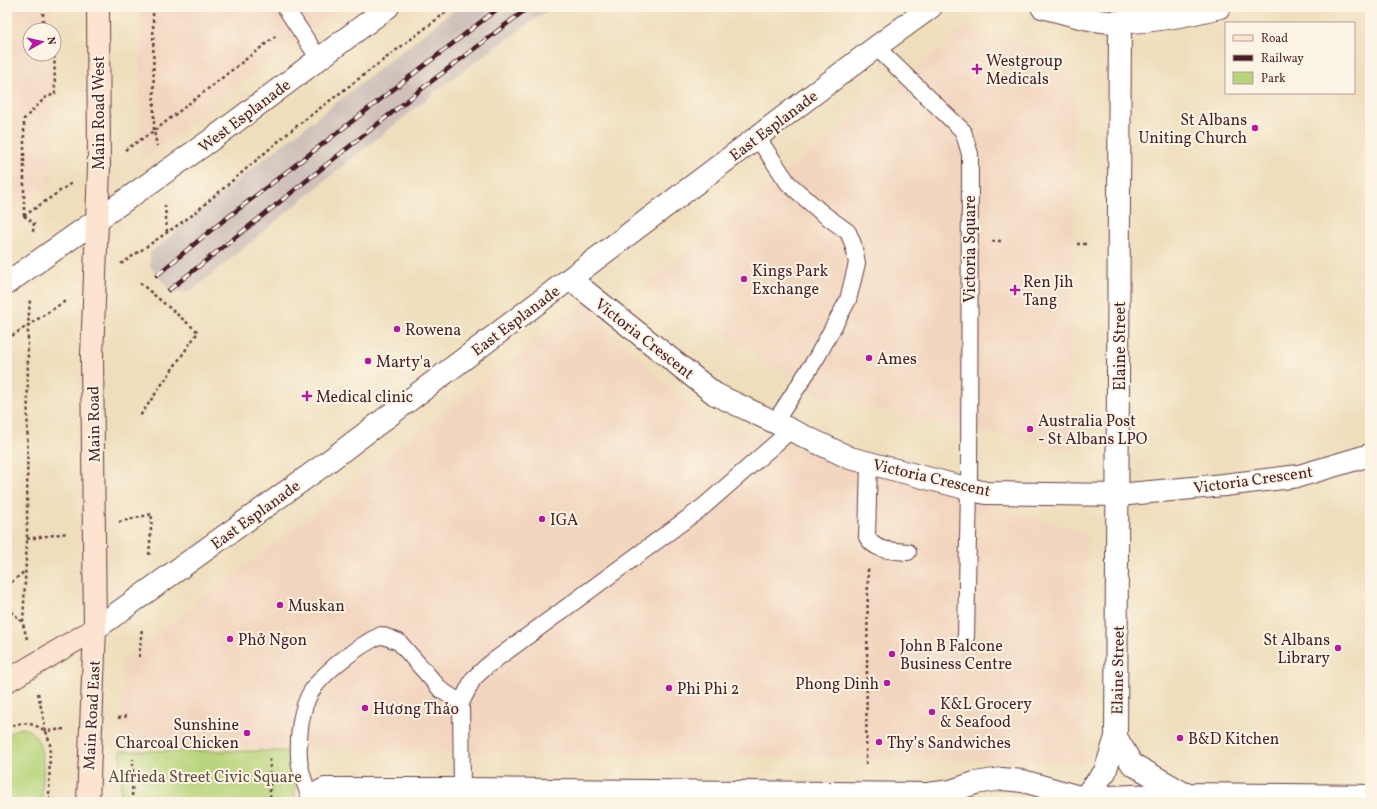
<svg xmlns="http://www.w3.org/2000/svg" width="1377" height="809" viewBox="0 0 1377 809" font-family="Vollkorn,serif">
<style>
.built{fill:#f2d5be}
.industrial{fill:#cfc1ba}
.green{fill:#b7d47a;stroke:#807a52}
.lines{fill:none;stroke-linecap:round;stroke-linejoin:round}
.service-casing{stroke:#633c41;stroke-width:18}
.minor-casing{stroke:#633c41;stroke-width:24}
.tertiary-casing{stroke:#633c41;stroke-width:24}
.secondary-casing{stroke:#633c41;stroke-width:24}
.path{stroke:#633c41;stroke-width:2.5;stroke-dasharray:3 3;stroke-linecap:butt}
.service{stroke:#fff;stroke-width:16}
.minor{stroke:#fff;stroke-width:22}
.tertiary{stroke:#fff;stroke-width:22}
.secondary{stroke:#fde4d1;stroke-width:22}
.rail-casing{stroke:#4a1f2b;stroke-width:4.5}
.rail{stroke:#fcf5e5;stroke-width:3;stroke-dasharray:9;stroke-linecap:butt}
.poi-dot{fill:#b5179e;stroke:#fcf5e5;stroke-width:1.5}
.labels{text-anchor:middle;stroke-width:4;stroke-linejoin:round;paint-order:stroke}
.poi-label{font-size:16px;fill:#4a1f2b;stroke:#fcf5e5;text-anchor:start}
.street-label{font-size:16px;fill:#4a1f2b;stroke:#fcf5e5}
.park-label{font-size:16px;fill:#654c3f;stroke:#fcf5e5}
</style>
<rect width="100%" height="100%" fill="#fcf5e5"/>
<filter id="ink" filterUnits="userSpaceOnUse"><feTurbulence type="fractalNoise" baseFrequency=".025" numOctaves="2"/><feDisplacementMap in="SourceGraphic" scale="8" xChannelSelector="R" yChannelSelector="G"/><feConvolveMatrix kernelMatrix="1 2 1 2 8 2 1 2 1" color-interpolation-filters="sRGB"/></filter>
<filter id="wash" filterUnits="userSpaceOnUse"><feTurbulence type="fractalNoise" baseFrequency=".012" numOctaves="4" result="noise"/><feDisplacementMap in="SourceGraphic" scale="16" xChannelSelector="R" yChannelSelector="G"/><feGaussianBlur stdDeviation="0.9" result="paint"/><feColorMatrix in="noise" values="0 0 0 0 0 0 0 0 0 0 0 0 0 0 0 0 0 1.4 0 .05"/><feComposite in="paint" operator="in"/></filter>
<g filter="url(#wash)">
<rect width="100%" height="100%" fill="#efdebc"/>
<g class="built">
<polygon points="7,7 53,7 53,30 30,30 30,54 53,54 53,180 7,216"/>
<polygon points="140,7 341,7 140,162"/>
<polygon points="965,28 1051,51 1076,90 1070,450 824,398 645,285"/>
<polygon points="584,304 700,418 1087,533 1084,762 122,746 123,660"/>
</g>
<polygon class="industrial" points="458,7 552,7 453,78 349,161 189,293 171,292 150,266 150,253 239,179"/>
<g class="green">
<path d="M22,728C50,733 42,782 42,802H7V736L14,730Z"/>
<polygon points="120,751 294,751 295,802 115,802 121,800"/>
</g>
</g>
<g filter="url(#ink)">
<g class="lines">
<defs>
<g id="service">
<polyline points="285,7 319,59"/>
<polyline points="876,47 963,131 970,154 969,489 966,637"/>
<polyline points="757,137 788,183 822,213 848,232 853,244 857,263 848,300 817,357 775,422"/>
<path d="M869,463L867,537C876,552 891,550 908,552"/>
<polyline points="462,789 461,703 473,679 488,665 703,507 791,430"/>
<path d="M311,801C307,788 299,771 299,757C298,740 300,716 307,700C316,676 358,646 381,635L399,642L441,690L461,703"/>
</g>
<g id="minor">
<path d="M1042,7C1067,13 1094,23 1120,22C1153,22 1189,15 1220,7"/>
<polyline points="570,279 715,394 850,458 969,489 986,493 1118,495 1224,485 1299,476 1370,455"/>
<polyline points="1116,737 1132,764 1185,794"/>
<polyline points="311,802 315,794 325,789 462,789 928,794 951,791 975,783 1002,779 1023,781 1083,798 1185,794 1370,796"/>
<polyline points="1080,802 1105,772 1116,737 1120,23"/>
</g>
<g id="tertiary">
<polyline points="7,283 211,140 388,7"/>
<polyline points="95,629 325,464 876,47 931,7"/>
</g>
<g id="secondary">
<polyline points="7,681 95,629"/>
<polyline points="88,802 95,629 92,356 99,167 98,7"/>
</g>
</defs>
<use href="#service" class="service-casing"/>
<use href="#minor" class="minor-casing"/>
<use href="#tertiary" class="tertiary-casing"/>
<use href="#secondary" class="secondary-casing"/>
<g class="path">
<polyline points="43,7 43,30"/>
<polyline points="153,7 154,131 157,146"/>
<polyline points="125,150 154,131 277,35"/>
<polyline points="165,205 167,232"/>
<polyline points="24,216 34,223 33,232"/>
<polyline points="24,216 73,182"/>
<polyline points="24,216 24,119 47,96 55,95 54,33"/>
<polyline points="992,241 1003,241"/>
<polyline points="1077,244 1088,244"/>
<polyline points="121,264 191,216 294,128 453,7"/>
<polyline points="140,283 198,332 140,416"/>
<polyline points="7,339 67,300"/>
<polyline points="119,522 152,514 149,557"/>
<polyline points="27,539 67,533"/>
<polyline points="7,586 25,571"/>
<polyline points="7,607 23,623"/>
<polyline points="27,639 23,624 27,539 28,326 30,299"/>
<polyline points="139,657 142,628"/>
<polyline points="38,693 46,731 64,729"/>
<polyline points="118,718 127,716"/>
<path d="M7,728C22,720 32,723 46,731L50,744L49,802"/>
<polyline points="270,759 270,802"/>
<polyline points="866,764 868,569"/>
<polyline points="132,802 133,759"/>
</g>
<use href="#service" class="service"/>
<use href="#minor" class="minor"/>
<use href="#tertiary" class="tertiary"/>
<use href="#secondary" class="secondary"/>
<defs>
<g id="rail">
<polyline points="157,275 210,231 500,7"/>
<polyline points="169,290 428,84 529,7"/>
</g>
</defs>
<use href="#rail" class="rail-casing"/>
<use href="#rail" class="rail"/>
</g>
</g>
<g class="poi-dot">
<path d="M975 63h4v4h4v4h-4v4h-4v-4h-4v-4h4z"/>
<circle cx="1255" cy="128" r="4"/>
<circle cx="744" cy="279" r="4"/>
<path d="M1013 284h4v4h4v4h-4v4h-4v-4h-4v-4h4z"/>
<circle cx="397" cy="329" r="4"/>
<circle cx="869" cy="358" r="4"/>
<circle cx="368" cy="361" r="4"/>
<path d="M305 390h4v4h4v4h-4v4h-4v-4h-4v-4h4z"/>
<circle cx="1030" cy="429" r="4"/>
<circle cx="542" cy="519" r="4"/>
<circle cx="280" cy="605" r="4"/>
<circle cx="230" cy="639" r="4"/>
<circle cx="1338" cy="648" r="4"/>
<circle cx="892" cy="654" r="4"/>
<circle cx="887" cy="683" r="4"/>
<circle cx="669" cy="688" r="4"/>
<circle cx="365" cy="708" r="4"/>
<circle cx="932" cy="712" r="4"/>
<circle cx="247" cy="733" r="4"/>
<circle cx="1180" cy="738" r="4"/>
<circle cx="879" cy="742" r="4"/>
</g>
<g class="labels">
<g class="poi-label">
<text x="986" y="66">Westgroup<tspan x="986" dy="18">Medicals</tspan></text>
<text x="1247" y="125" text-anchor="end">St Albans<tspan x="1247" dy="18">Uniting Church</tspan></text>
<text x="752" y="276">Kings Park<tspan x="752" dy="18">Exchange</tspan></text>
<text x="1023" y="287">Ren Jih<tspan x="1023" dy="18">Tang</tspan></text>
<text x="405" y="335">Rowena</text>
<text x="877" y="364">Ames</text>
<text x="376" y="367">Marty'a</text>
<text x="316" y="402">Medical clinic</text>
<text x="1038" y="426">Australia Post<tspan x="1038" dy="18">- St Albans LPO</tspan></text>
<text x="550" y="525">IGA</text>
<text x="288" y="611">Muskan</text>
<text x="238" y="645">Phở Ngon</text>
<text x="1330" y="645" text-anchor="end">St Albans<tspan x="1330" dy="18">Library</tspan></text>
<text x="900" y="651">John B Falcone<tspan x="900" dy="18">Business Centre</tspan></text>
<text x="879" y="689" text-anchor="end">Phong Dinh</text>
<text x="677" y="694">Phi Phi 2</text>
<text x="940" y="709">K&amp;L Grocery<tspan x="940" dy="18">&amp; Seafood</tspan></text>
<text x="373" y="714">Hương Thảo</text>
<text x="239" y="730" text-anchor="end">Sunshine<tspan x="239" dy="18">Charcoal Chicken</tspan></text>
<text x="1188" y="744">B&amp;D Kitchen</text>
<text x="887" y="748">Thy’s Sandwiches</text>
</g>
<g class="street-label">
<text transform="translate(98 113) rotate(-90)" y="6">Main Road West</text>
<text transform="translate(244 115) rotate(-37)" y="6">West Esplanade</text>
<text transform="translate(773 125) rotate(-37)" y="6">East Esplanade</text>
<text transform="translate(969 249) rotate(-90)" y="6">Victoria Square</text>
<text transform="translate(515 320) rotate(-37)" y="6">East Esplanade</text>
<text transform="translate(645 338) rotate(38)" y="6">Victoria Crescent</text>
<text transform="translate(1119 346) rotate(-90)" y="6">Elaine Street</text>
<text transform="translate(93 424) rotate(-91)" y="6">Main Road</text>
<text transform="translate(932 477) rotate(13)" y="6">Victoria Crescent</text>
<text transform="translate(1253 479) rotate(-8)" y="6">Victoria Crescent</text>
<text transform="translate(255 514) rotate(-36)" y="6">East Esplanade</text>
<text transform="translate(1117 670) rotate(-89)" y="6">Elaine Street</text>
<text transform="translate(91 715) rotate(-87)" y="6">Main Road East</text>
</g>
<g class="park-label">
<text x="205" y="782">Alfrieda Street Civic Square</text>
</g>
</g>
<rect width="1377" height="809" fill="none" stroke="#fcf5e5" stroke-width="24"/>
<rect x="1225" y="22" width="130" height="72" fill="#fcf5e5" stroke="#b59f9b"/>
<rect x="1233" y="35" width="20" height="6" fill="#fde4d1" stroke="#b59f9b"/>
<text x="1261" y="42" font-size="12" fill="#4a1f2b">Road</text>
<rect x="1233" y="55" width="20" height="6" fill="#4a1f2b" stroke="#b59f9b"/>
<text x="1261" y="62" font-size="12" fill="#4a1f2b">Railway</text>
<rect x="1233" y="72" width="20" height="12" fill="#b7d47a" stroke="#b59f9b"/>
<text x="1261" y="82" font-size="12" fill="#4a1f2b">Park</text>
<g transform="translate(42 42) rotate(82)"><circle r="19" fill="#fcf5e5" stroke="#b59f9b"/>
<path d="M0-3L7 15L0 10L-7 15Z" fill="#b5179e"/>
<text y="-6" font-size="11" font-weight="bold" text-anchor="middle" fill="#4a1f2b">N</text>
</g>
</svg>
